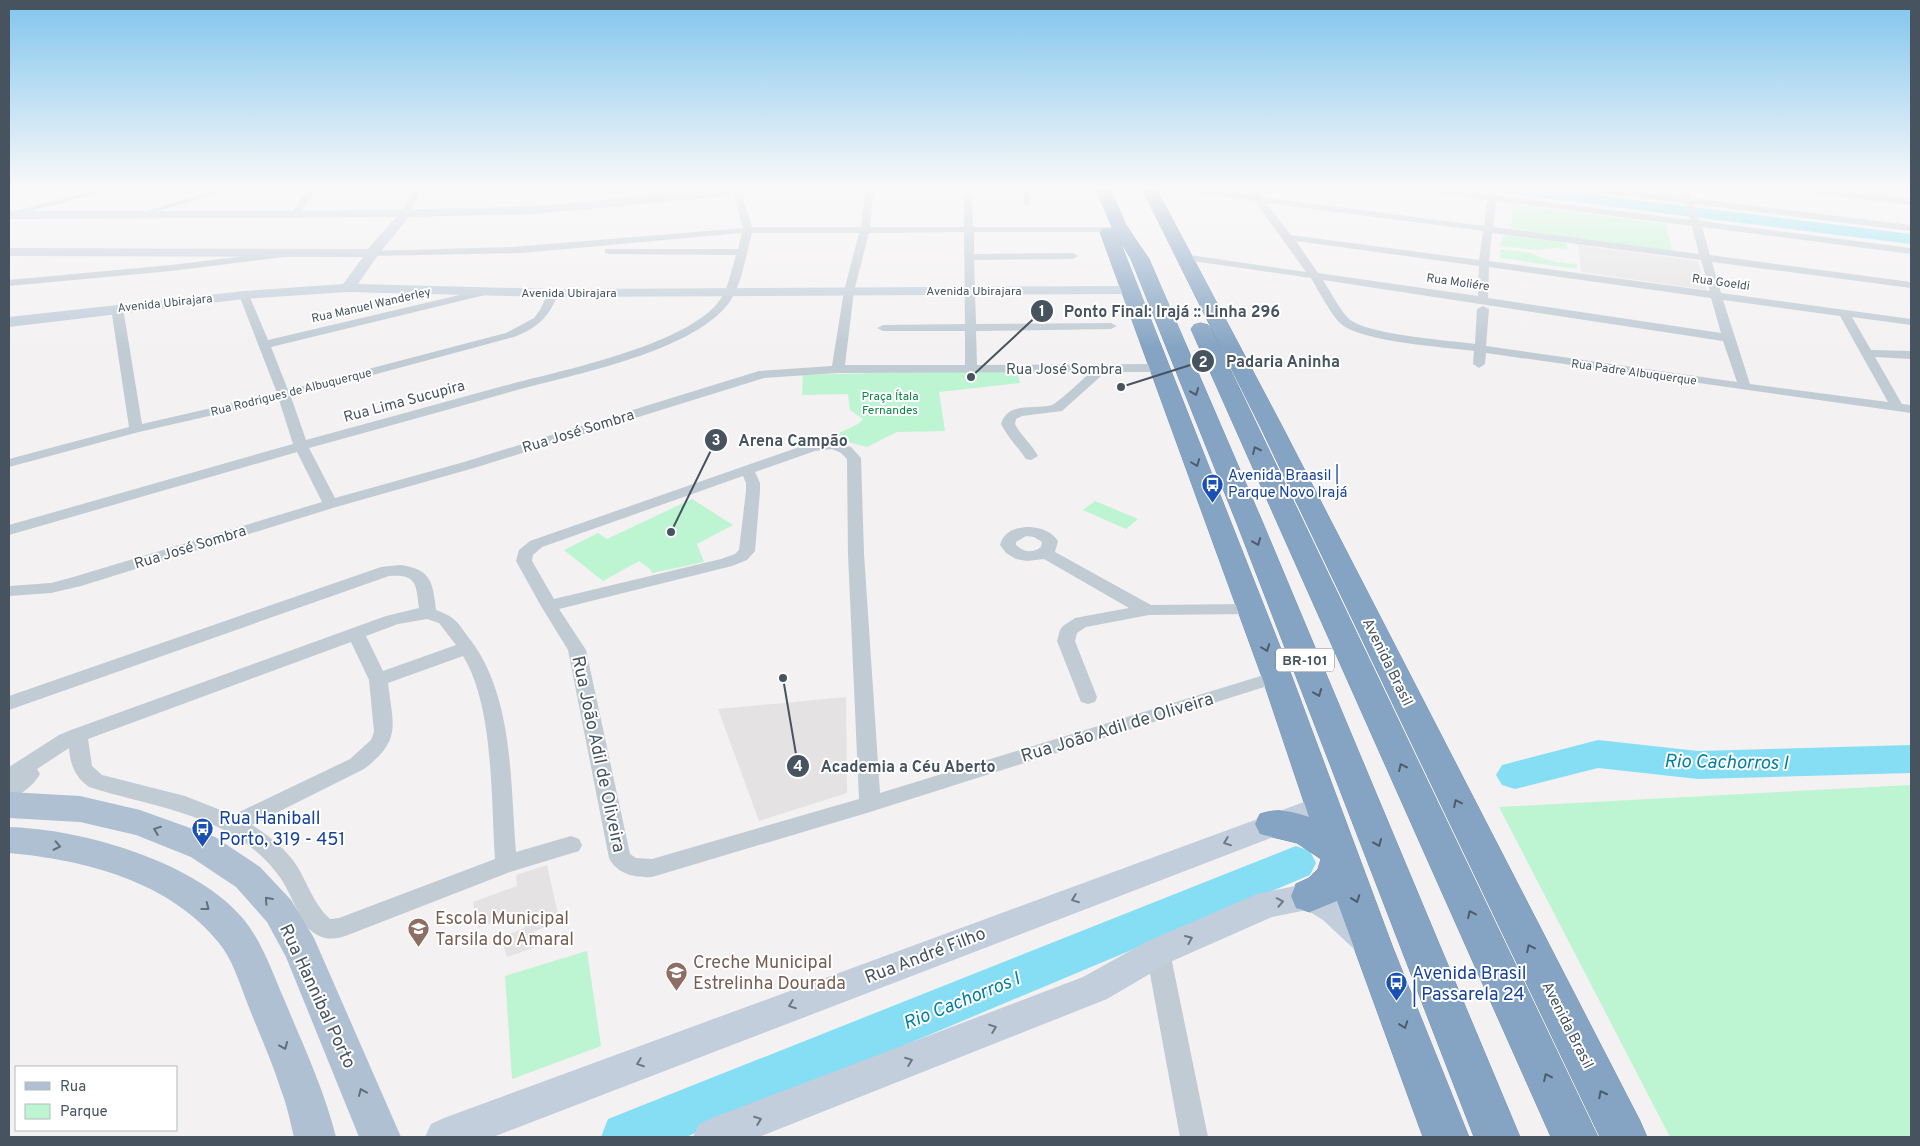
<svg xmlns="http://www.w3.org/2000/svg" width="1920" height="1146" viewBox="0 0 1920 1146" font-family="Overpass,sans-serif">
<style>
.education{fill:#e4e2e3}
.green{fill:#bdf4d1}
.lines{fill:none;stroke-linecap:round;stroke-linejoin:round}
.river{fill:#86def4;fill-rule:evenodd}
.highway-casing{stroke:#708faf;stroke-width:1}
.street{fill:#c0cbd4;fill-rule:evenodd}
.secondary{fill:#c2cedb;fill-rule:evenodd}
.primary{fill:#aec0d2;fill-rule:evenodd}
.highway{fill:#85a4c3;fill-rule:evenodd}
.oneway{stroke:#4d5c6a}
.oneway2{stroke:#616f7c}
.oneway3{stroke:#6c7985}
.labels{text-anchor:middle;stroke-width:4;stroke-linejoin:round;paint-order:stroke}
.far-street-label{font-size:12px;fill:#475460;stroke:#fff}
.far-park-label{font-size:12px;fill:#0f8449;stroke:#fff}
.shield{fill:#fff;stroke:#7e8790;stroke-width:1}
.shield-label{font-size:14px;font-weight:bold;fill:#475460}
.street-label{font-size:15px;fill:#475460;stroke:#fff}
.transit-label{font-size:15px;fill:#164399;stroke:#fff;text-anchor:start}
.near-street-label{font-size:18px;fill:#475460;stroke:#fff}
.near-transit-label{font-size:18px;fill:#164399;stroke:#fff;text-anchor:start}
.near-education-label{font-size:18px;fill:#785e54;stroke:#fff;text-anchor:start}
.near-water-label{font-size:19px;font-style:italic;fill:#0380a1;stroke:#fff}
.leader{fill:none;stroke:#475460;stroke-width:2}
.callout-dot{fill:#475460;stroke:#fff;stroke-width:2}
.mark-label{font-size:15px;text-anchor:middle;font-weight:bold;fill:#fff}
.callout-label{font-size:16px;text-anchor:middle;font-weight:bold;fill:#475460;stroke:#fff;stroke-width:4;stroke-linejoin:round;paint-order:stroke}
</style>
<rect width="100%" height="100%" fill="#f3f1f1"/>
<g class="education">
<polygon points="1578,245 1698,261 1707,290 1581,272"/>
<polygon points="846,697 847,793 759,821 718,709"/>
<polygon points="547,865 560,923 534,931 536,947 507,957 501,937 525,928 519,913 478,928 473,902 517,886 516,875"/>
</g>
<g class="green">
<polygon points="1513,204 1666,224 1672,251 1511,229"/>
<polygon points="1510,236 1566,243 1568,250 1555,248 1537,250 1500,246 1503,237"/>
<path d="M1501,249C1510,251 1524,250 1533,254C1550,261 1558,263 1577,264V269L1500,258Z"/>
<polygon points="912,372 1017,372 1020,383 939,392 945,431 897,432 867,447 848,442 837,434 858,424 863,419 850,410 848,394 802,395 803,375"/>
<polygon points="692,499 733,525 697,544 704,562 652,573 650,569 639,561 603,581 564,550 598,533 607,539"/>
<polygon points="1095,501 1138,519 1126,529 1083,510"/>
<polygon points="1911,785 1911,1137 1670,1137 1499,807"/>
<polygon points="587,951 601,1046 512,1079 505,976"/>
</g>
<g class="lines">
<g class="river">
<polygon points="1493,188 1540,188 1911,234 1911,244 1501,193 1495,191"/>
<polygon points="1598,740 1698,751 1911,745 1911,773 1698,779 1598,768 1515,789 1502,785 1496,775 1502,765"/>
<polygon points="1296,846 1310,851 1316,863 1310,875 686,1137 601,1137 608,1119"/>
</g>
<defs>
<g id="highway">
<path d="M1096,188H1110L1126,225L1149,259L1262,521L1520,1137H1474L1236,521L1131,259L1119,239L1292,677L1393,948L1469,1137H1423L1337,901L1310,912L1296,908L1291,896L1296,884L1309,878L1318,869L1321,859L1297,843L1260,834L1255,824L1260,814C1278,808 1292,811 1309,817L1262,677L1100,232L1102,229L1112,228Z"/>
<polygon points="1142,188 1156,188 1283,428 1640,1121 1647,1137 1600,1137 1261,428"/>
<polygon points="1201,323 1208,325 1211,329 1598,1137 1551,1137 1191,329 1194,325"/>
</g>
</defs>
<use href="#highway" class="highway-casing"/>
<g class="street">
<polygon points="102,188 116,188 9,217 9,213"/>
<polygon points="221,188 234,188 142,217 136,217 134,215"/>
<polygon points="310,188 318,188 297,217 291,217 289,215"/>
<polygon points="414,188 439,188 435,191 420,192 409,215 403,215 401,213"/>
<path d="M732,188H740L752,227H861L866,188H874L870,227H964V188H972L973,227H1110L1112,229L1107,232H974V254L1073,253L1078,256L1073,259L974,260L976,324L1111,323L1117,326L1111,329L976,331L977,365L1161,364L1167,368L1161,372H1103L1100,377L1062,411L1022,416L1016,419L1015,424C1021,436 1032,444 1038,456L1031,460L1026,459C1018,447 1008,438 1001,424C1008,401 1034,410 1052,405C1059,402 1084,378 1091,372L838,373L764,378L474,468L336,507L81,586L51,593L9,596V586L51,583L70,578L322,502L297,452L9,535V525L293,444L279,400L139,432L9,467V459L129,427L111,308L113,306L117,305L123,308L142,424L277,393L239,295L240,293L244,292L249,295L268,340L485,289L490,292L489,294L271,347L288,390L506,333L534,318L540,310L549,291L553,290L558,293C550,317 537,328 514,337L291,397L306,440C372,422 438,404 503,386C560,371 679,347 717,304C728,291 731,271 736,255L609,254L605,253V249H738L742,233L522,253L372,256L367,253L368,251L512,247L743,228ZM964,232L965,324L883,325L877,328L883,331H965V365H845L854,291L869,233ZM752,233H859L844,291L832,366L759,371L464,462L335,498L309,448C378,429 448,410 517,390C576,374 680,354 723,310C742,291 745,257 752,233Z"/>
<polygon points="1022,188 1030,188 1031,205 1025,205 1024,203"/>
<path d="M1172,188H1195L1252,195L1256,193L1261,197L1484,226L1487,200L1414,191L1410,188H1434L1690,220L1684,203L1586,191L1582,188H1607L1682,197L1679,188H1687L1691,198L1911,225V231L1693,204L1700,221L1911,248V254L1702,227L1710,255L1911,282V288L1712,262L1721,293L1911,319V325L1852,317L1871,350L1911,351V359L1875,357L1902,404L1911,405V413L1486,353L1485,364L1479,368L1473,364L1474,351C1444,347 1363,342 1341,324C1332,316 1318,290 1311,278L1179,259V255L1183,254L1306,272L1255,201L1176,191ZM1496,201L1692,226L1699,254L1493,227ZM1266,203L1483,231L1479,260L1291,235ZM1492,233L1701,260L1710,291L1489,261ZM1296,241L1479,266L1478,296L1318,273ZM1489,267L1711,298L1721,333L1488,298ZM1323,280L1723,341L1737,382L1486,346L1489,309L1483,306L1477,309L1475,344C1447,340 1368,335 1349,319C1340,310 1330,291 1323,280ZM1723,300L1840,316L1888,402L1750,384Z"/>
<polygon points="1786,188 1812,188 1911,199 1911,205 1790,191"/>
<polygon points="287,251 292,254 291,256 171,271 9,286 9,280 171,265"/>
<path d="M834,441L851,447L861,458L864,554L880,793L1277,671L1283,673L1286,677L1283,681L870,812L652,877C635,878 617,874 609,858L568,650L541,606L516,561L519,550L530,541L808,444ZM832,449L841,453L847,459L848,554L859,799L652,859L636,858L630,854L586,650L559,609L732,566L747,560L755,551L760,491V483L755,472L815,451ZM743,476L746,483V491L739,550L735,554L721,559L554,599L532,561L533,555L542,547Z"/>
<path d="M1030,527C1042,528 1051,531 1058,541L1055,552L1151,605L1251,604L1257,605L1259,609L1257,613L1251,614L1149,615L1086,627L1077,633L1075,641L1097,697L1095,702L1088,704L1081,702L1057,641L1060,630L1063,626L1075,618L1129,608L1044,559L1027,561L1016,559L1006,553L1000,545C1004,531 1016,527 1030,527ZM1026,536L1034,537L1042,542L1041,547C1032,554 1024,552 1016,545V542Z"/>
<path d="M400,565C431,569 433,582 436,610C458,618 458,624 472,642C514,700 510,783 516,852L571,836L579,839L582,845L579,851L510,872L348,935C333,941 320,940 308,928C295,911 290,889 276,872C230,814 155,808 89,787C75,777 70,764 69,748L37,769L40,774C34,785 20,796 9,799V767L59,735L71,730L386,616L419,608C416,584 417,574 389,576L9,710V696L381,567ZM427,619L439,623L456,645L383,671L366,636L398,624ZM351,642L369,680L374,732L371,740L350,759L233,815L185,796L102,775L92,766L88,739ZM463,656C494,706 491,800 495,859L339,918L330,919C314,905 308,884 297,866C287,850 268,835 252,825L364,769C402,740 393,726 388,683Z"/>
<polygon points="1158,941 1166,944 1170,952 1208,1137 1180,1137 1146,952 1150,944"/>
</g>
<g class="secondary">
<polygon points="732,188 776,188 770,192 535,214 409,217 378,255 358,284 553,289 1131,286 1136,287 1138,290 1136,293 1131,294 553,297 347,292 244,299 9,327 9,317 244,291 343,284 363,257 9,256 9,248 368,249 396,217 9,219 9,211 294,211 480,208 535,206"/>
<polygon points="1323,795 1333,798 1337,806 1333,814 493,1137 425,1137 431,1124 444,1118"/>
<path d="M1310,883C1336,892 1370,914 1381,939L1376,949L1365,953L1354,949L1323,920L1307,910L1272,917L1170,962L1107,999L759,1137H693L699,1124L712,1118L1083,977L1146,942L1257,894Z"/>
</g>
<g class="primary">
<polygon points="9,792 80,796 140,810 215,837 260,867 291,900 314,938 401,1137 359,1137 286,957 267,922 236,887 191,857 136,835 80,822 9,818"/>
<path d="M9,827C82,829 198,862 245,921C263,944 273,974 284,999C303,1045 324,1089 336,1137H294C290,1121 287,1105 281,1090C272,1061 259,1033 248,1005C240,985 233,960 219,943C169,881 85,860 9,853Z"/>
</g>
<use href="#highway" class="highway"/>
</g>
<defs><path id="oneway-chevron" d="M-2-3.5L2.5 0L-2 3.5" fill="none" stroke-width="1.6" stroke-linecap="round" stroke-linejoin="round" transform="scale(1.25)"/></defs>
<g class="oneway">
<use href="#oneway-chevron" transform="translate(1195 392) rotate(68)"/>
<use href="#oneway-chevron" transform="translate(1256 450) rotate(-115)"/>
<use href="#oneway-chevron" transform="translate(1196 463) rotate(69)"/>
<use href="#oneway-chevron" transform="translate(1257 542) rotate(68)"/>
<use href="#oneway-chevron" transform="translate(1266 648) rotate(69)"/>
<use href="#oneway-chevron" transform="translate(1318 693) rotate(68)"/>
<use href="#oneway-chevron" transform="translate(1402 767) rotate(-115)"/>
<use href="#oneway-chevron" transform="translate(1457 803) rotate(-116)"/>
<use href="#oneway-chevron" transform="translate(1378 843) rotate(68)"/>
<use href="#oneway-chevron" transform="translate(1356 899) rotate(70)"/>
<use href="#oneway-chevron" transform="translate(1471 914) rotate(-115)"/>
<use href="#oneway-chevron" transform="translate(1530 948) rotate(-116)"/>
<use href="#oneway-chevron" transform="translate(1404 1025) rotate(70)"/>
<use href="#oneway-chevron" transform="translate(1547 1077) rotate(-115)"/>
<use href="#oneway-chevron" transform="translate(1602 1094) rotate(-117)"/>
</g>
<g class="oneway2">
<use href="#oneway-chevron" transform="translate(157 830) rotate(-159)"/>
<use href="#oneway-chevron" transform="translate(57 846) rotate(12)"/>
<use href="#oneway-chevron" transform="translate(268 900) rotate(-132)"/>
<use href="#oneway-chevron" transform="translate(206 907) rotate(37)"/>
<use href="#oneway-chevron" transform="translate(284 1046) rotate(68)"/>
<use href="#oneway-chevron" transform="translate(362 1092) rotate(-113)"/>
</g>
<g class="oneway3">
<use href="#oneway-chevron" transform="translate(1227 842) rotate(159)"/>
<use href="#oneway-chevron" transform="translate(1075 899) rotate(159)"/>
<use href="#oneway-chevron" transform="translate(1280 902) rotate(-11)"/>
<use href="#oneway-chevron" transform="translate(1189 939) rotate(-23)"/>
<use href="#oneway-chevron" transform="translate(792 1005) rotate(159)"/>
<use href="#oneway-chevron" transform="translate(993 1028) rotate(-21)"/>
<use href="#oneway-chevron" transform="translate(909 1061) rotate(-21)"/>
<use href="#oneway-chevron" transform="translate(640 1063) rotate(159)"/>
<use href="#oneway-chevron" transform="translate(758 1120) rotate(-21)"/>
</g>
<linearGradient id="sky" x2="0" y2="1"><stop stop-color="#81c5ed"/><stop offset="0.54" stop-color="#faf9f9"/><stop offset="1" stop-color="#faf9f9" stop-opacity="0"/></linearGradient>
<rect width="1920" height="348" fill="url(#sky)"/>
<defs>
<symbol id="bus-pin" viewBox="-11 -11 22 30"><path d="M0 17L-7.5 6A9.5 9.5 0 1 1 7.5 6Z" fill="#1a4fb4" stroke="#fff"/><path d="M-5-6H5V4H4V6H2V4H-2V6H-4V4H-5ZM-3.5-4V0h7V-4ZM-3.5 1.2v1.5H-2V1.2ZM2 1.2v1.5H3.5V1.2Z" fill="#fff"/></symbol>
<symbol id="school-pin" viewBox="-11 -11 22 30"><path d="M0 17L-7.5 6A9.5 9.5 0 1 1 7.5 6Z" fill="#8d6e63" stroke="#fff"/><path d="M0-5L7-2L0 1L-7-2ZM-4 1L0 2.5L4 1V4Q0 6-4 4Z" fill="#fff"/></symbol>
</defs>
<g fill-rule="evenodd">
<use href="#bus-pin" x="1200" y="472" width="25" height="34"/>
<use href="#bus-pin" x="190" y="816" width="25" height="34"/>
<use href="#school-pin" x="406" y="916" width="25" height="34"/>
<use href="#school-pin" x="664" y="960" width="25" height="34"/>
<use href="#bus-pin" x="1384" y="970" width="25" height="34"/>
</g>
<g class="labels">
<g class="far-street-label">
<text transform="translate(1458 282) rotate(8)" y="4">Rua Moliére</text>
<text transform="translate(1721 282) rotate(8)" y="4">Rua Goeldi</text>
<text x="974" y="295">Avenida Ubirajara</text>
<text x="569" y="297">Avenida Ubirajara</text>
<text transform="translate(165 303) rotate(-6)" y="4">Avenida Ubirajara</text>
<text transform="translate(371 305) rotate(-13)" y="4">Rua Manuel Wanderley</text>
<text transform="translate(1634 372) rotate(8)" y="4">Rua Padre Albuquerque</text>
<text transform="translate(291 392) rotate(-14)" y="4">Rua Rodrigues de Albuquerque</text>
</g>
<g class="far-park-label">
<text x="890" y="400">Praça Ítala<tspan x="890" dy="14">Fernandes</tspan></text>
</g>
<rect class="shield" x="1276" y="648.5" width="58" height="23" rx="4"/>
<g class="shield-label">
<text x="1305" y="665">BR-101</text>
</g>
<g class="street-label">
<text x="1064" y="374">Rua José Sombra</text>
<text transform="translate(404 401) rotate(-15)" y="5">Rua Lima Sucupira</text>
<text transform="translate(578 431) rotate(-17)" y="5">Rua José Sombra</text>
<text transform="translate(190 547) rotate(-17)" y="5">Rua José Sombra</text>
<text transform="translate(1388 662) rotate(64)" y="5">Avenida Brasil</text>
<text transform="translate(1568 1025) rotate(63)" y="5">Avenida Brasil</text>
</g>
<g class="transit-label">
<text x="1228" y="480">Avenida Braasil |<tspan x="1228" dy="17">Parque Novo Irajá</tspan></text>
</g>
<g class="near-street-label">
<text transform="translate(1117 727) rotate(-17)" y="6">Rua João Adil de Oliveira</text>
<text transform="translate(599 754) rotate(78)" y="6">Rua João Adil de Oliveira</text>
<text transform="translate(925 955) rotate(-21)" y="6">Rua André Filho</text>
<text transform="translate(318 996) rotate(65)" y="6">Rua Hannibal Porto</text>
</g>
<g class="near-transit-label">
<text x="219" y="824">Rua Haniball<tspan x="219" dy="21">Porto, 319 - 451</tspan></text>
<text x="1412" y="979">Avenida Brasil<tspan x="1412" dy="21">| Passarela 24</tspan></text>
</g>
<g class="near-education-label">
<text x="435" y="924">Escola Municipal<tspan x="435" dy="21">Tarsila do Amaral</tspan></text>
<text x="693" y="968">Creche Municipal<tspan x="693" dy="21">Estrelinha Dourada</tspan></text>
</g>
<g class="near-water-label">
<text transform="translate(1726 761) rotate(1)" y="7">Rio Cachorros I</text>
<text transform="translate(961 1000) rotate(-22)" y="7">Rio Cachorros I</text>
</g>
</g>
<path class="leader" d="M971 377L1042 311M1121 387L1203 361M671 532L716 440M783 678L798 766"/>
<g class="callout-dot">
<circle cx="971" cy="377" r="5"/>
<circle cx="1121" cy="387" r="5"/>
<circle cx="671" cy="532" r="5"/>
<circle cx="783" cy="678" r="5"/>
<circle cx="1042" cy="311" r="12"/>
<circle cx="1203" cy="361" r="12"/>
<circle cx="716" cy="440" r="12"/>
<circle cx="798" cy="766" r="12"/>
</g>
<g class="mark-label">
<text x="1042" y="316">1</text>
<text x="1203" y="367">2</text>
<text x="716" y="445">3</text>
<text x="798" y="771">4</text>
</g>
<g class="callout-label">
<text x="1172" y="317">Ponto Final: Irajá :: Linha 296</text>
<text x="1283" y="367">Padaria Aninha</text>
<text x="793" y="446">Arena Campão</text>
<text x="908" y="772">Academia a Céu Aberto</text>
</g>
<rect width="1920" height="1146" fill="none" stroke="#475460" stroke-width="20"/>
<rect x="15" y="1066" width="162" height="65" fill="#ffffff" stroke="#b5bbbf"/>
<rect x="25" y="1082" width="25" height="8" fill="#aec0d2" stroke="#b5bbbf"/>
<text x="60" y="1091" font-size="15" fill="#475460">Rua</text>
<rect x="25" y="1104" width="25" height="15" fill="#bdf4d1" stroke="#b5bbbf"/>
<text x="60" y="1116" font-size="15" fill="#475460">Parque</text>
</svg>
